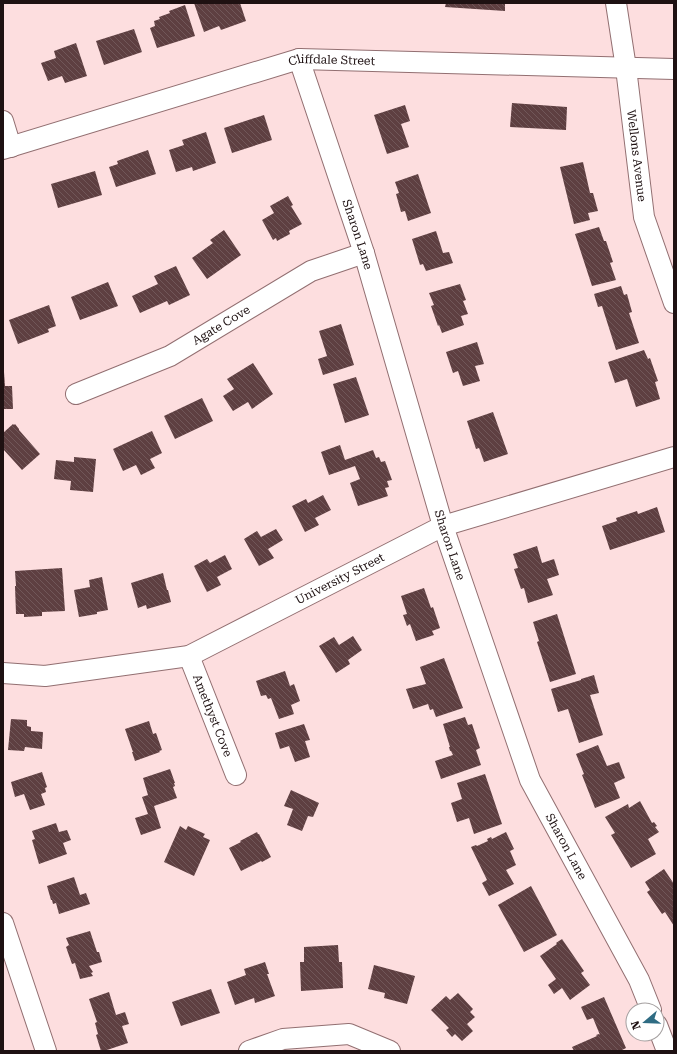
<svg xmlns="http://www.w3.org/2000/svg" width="677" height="1054" viewBox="0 0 677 1054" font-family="'Roboto Serif',serif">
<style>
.building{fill:url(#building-back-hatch)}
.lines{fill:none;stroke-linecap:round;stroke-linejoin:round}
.minor-casing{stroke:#926f71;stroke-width:22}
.minor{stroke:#fff;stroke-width:20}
.labels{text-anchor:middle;stroke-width:4;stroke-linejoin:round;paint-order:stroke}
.street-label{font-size:12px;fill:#1e1112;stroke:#fff}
</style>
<defs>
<pattern id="building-back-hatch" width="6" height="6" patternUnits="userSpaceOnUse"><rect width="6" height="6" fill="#5e3f41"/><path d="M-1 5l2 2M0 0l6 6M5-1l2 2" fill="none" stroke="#715759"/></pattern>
</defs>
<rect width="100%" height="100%" fill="#fddedf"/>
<g class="building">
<polygon points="194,3 216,3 217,4 220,3 240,3 246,21 221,30 219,26 204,32"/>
<polygon points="446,3 505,3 505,11 445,7"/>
<polygon points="185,5 195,36 157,48 150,28 155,26 154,21 160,19 159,17 170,13 169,11"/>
<polygon points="134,29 142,52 104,65 96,41"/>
<polygon points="76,43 87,76 65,83 62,76 48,81 41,63 56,58 54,51"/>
<polygon points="512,103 567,107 566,130 510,127"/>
<polygon points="405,105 410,121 401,124 409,147 387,154 374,115"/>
<polygon points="264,115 272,140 232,153 224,128"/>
<polygon points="206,132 216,163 193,171 192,167 176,172 169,150 184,145 182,140"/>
<polygon points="148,150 156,174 116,187 109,167 118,164 117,161"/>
<polygon points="583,162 590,193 593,193 598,211 588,213 590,220 574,224 560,167"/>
<polygon points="95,171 102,195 58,208 51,184"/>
<polygon points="418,174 431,213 408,221 405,211 401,212 396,194 399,193 395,182"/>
<polygon points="288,196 293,205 291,206 302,224 289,231 290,234 277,241 276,238 273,240 262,220 274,213 270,206"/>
<polygon points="599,227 604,241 606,241 613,262 610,263 616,280 592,286 575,234"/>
<polygon points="224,230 241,255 207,279 192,258 213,243 210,240"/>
<polygon points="436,231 443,253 449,252 453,263 426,271 423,264 420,265 412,239"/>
<polygon points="176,266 190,295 169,305 167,301 140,313 132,296 158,284 154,276"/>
<polygon points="108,282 118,306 80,320 71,297"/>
<polygon points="460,284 466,300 463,301 468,314 461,316 464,325 442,333 439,325 438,326 431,306 434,305 429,293"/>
<polygon points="621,286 624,295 627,294 632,312 629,313 639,343 616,350 602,306 598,307 594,294"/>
<polygon points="49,305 56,326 48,329 49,332 18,344 9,320"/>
<polygon points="341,324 354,365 323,375 318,359 327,356 319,331"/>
<polygon points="477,342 484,364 475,366 480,381 463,386 458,371 453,373 446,352"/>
<polygon points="644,350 648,359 650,358 658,381 655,382 660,399 636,407 627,379 615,383 608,362"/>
<polygon points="253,363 273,394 252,409 248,402 233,411 223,396 234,389 227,379"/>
<polygon points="3,372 4,372 5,386 12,386 13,409 3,409"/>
<polygon points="356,377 369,415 345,423 333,384"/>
<polygon points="202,398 213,421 175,439 164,416"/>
<polygon points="493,412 508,454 484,462 479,448 476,449 467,421"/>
<polygon points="13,424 14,425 15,424 19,429 19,430 40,454 22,470 3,449 3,433"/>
<polygon points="152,431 162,453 150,459 155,468 141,475 136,465 123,471 113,449"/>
<polygon points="340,445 345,460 373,450 376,458 379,457 381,462 385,461 392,480 387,481 389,487 385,488 388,496 358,506 350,483 360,479 355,466 329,475 321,452"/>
<polygon points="74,457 96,459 93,492 70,490 71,481 54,479 56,460 74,462"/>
<polygon points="323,495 331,510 315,518 319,525 305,532 292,506 306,499 308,503"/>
<polygon points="657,507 665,532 610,550 602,526 617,521 616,518 637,511 638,514"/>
<polygon points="276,529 283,540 268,549 274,558 259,566 244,539 257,531 261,537"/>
<polygon points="537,546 542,563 554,559 559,575 547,579 553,595 528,603 524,588 521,589 514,569 518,568 513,554"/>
<polygon points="225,555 232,569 217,577 221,585 207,592 194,566 207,559 210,563"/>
<polygon points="62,568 65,611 42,612 42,616 24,617 24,614 16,614 15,586 16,586 15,571"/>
<polygon points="163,573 167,590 168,590 171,602 147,609 146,605 138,608 131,583"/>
<polygon points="102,577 108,610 97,612 97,614 79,617 74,590 90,587 89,580"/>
<polygon points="424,588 431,608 433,607 440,628 432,631 434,635 416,641 410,624 407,626 403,615 407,614 401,596"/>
<polygon points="557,614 576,674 550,682 537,642 539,641 533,622"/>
<polygon points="353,636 362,650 348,660 350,664 336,673 319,646 334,637 339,645"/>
<polygon points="444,658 463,708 436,717 433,709 430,710 428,704 413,709 406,689 426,684 420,667"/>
<polygon points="285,671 290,686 294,684 300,701 291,705 294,714 279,719 271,698 268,699 266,695 261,696 256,681"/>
<polygon points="594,675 599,693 590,695 603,735 579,743 568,709 558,712 551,689 581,680 581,679"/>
<polygon points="465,717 468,725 472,724 480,748 476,750 481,765 441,779 435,761 453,755 451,751 450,751 449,747 450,747 443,724"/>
<polygon points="11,719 27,720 27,726 31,727 31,731 43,732 42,749 25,747 24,751 8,750"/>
<polygon points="149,721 153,734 156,733 162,750 159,751 160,752 135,761 132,752 133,752 125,729"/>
<polygon points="304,724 310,740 305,741 310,757 295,762 289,746 280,749 275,733"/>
<polygon points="598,745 607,766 619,762 625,778 614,783 620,798 595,808 582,775 584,774 576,754"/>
<polygon points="170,769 175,783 174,783 175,786 173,787 177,798 154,806 161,828 141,835 135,818 148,814 142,797 148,795 143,778"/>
<polygon points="42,772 47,787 45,788 46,792 41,794 45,805 30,810 24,794 15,797 11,782"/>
<polygon points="485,774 502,824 474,834 469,818 457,822 451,803 462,799 457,783"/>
<polygon points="291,790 319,803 313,817 308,816 302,831 287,825 293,809 284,806"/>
<polygon points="640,801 652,823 654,822 657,826 655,827 659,832 648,839 656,854 631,868 611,835 615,833 605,817 628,804 629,808"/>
<polygon points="56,823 59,832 67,830 71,840 63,843 67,854 39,864 32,840 35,839 32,831"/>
<polygon points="180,826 186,830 188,826 205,834 203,837 210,840 194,876 164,862"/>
<polygon points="257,832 258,834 259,834 271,857 262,862 261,861 241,871 229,848 241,842 240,841"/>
<polygon points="506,832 514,849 510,851 516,865 506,870 514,884 489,896 482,883 487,880 471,847 476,845 477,846 488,841 487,839 491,837 492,839"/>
<polygon points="664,869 674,884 674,926 665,912 662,914 647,892 650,890 645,882"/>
<polygon points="74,877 80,895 86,893 90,904 59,914 56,903 53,904 52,900 51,900 47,886"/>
<polygon points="531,886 557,935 524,952 498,905"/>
<polygon points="90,931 97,952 99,952 102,962 89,966 93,972 91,973 93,976 80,979 75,963 72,964 66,947 69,945 66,938"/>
<polygon points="562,939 584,971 581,973 590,985 570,1000 562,988 554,994 548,985 556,979 540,956 557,944 556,943"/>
<polygon points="338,945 339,962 342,962 343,988 301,991 300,962 304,962 304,947"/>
<polygon points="265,962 269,974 267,974 275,996 255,1003 254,998 235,1005 227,982 246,975 244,969"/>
<polygon points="374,965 415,976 407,1004 384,998 385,993 368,989"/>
<polygon points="211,989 220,1013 181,1026 172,1002"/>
<polygon points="109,992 116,1015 125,1012 129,1024 122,1026 128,1043 104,1051 101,1051 96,1035 98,1034 95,1023 97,1022 89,999"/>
<polygon points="458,993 473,1009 470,1012 475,1017 467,1024 473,1031 462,1041 455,1034 452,1037 446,1030 449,1028 431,1010 446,996 450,1000"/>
<polygon points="604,997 626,1048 620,1051 574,1051 572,1047 597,1036 596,1035 599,1034 600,1035 593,1018 587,1020 581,1007"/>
</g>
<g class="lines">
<defs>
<g id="minor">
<path id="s1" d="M616,3L626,68L644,217L674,303"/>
<path id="s2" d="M299,59L364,253L443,526L530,780L639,980L651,1010"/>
<polyline points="3,121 11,147"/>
<path id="s3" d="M3,149L299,59L674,69"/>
<path id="s4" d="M76,394L170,356L311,271L364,253"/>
<path id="s5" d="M189,656L236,775"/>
<path id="s6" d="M3,673L45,676L189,656L443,526L674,457"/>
<polyline points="3,923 46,1051"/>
<polyline points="657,1025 667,1051"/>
<polyline points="249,1051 283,1039 349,1034 390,1051"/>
</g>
</defs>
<use href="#minor" class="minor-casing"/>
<use href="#minor" class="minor"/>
</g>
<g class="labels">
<g class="street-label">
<text dy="4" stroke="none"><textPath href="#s3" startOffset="342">Cliffdale Street</textPath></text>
<text dy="4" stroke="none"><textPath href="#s1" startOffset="154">Wellons Avenue</textPath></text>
<text dy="4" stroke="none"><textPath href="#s2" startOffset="185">Sharon Lane</textPath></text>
<text dy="4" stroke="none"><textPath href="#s4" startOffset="161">Agate Cove</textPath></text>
<text dy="4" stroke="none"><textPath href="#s2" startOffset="509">Sharon Lane</textPath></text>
<text dy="4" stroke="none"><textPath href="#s6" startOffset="357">University Street</textPath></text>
<text dy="4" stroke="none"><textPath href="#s5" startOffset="64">Amethyst Cove</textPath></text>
<text dy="4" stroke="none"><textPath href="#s2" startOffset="833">Sharon Lane</textPath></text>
</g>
</g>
<rect width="677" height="1054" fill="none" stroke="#1e1112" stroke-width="8"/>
<g transform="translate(645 1022) rotate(251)"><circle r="19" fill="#ffffff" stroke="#a5a0a0"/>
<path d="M0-3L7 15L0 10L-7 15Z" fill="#2f6c83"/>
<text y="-6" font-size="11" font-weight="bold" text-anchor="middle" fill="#1e1112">N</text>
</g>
</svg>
